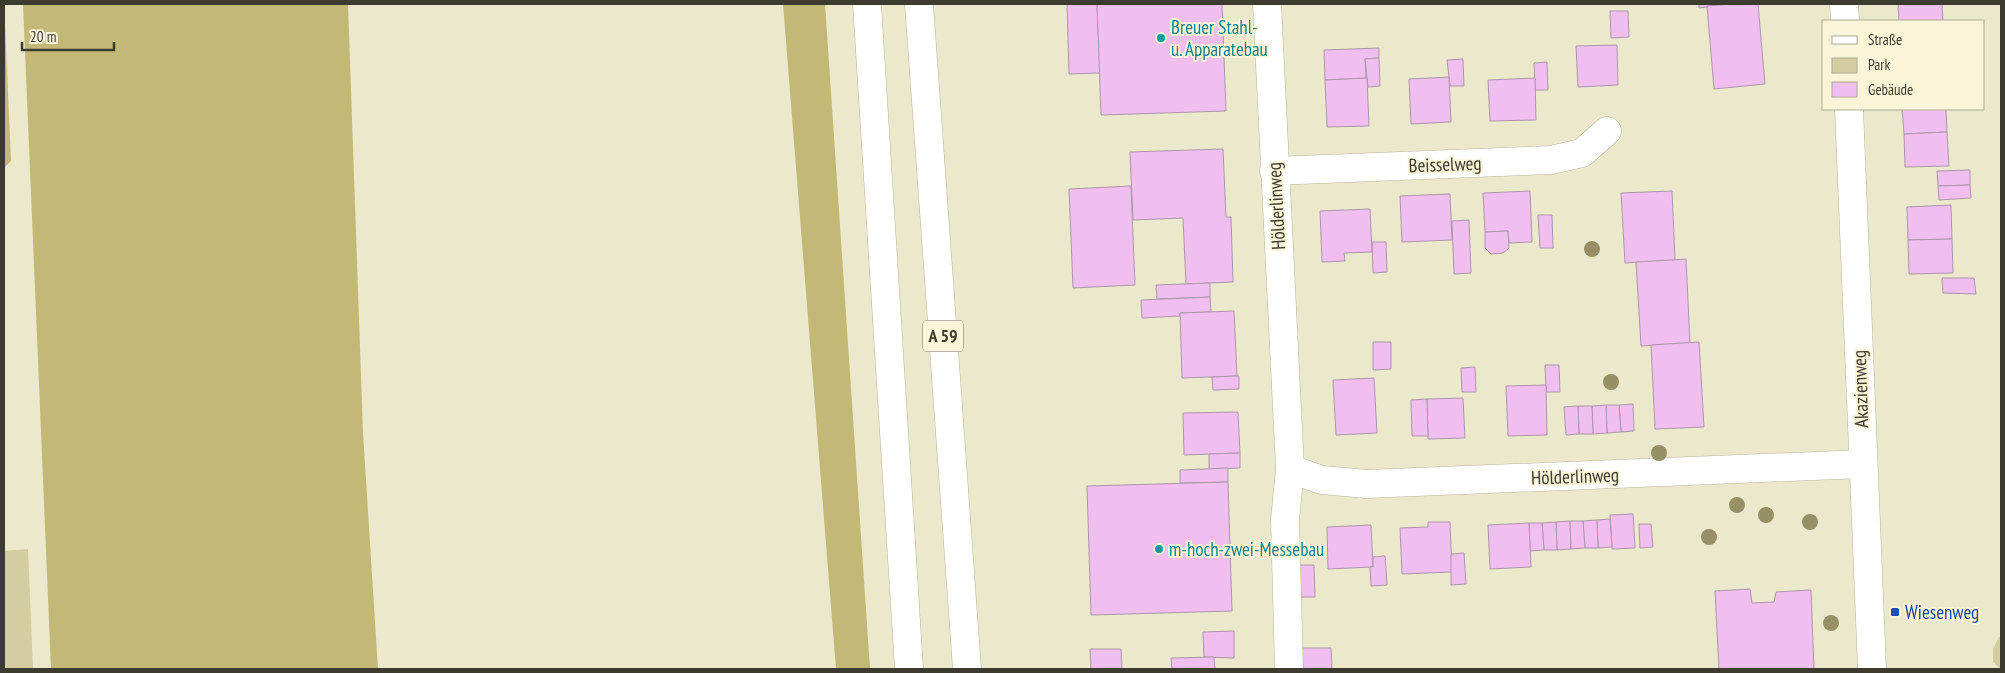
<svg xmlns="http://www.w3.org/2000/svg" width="2005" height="673" viewBox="0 0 2005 673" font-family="'PT Sans Narrow',sans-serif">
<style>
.green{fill:#d4cda0}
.forest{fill:#c3b876}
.building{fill:#f0beef;stroke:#ac97ac}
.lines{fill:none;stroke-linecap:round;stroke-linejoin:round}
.minor-casing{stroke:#b6b296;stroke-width:29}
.highway-casing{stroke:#b6b296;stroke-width:29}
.minor{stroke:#fff;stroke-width:28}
.highway{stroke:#fff;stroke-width:28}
.tree{fill:#979067}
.culture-dot{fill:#0f9aa8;stroke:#faf5d8;stroke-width:2}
.transit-dot{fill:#1a4fb4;stroke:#faf5d8;stroke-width:2}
.labels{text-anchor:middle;stroke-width:4;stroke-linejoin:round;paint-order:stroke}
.shield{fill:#faf5d8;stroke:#767362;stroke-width:1}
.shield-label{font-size:18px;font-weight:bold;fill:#3d3b30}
.culture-label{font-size:19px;fill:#0d838f;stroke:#faf5d8;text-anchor:start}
.street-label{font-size:19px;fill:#3d3b30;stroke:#faf5d8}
.transit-label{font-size:19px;fill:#164399;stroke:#faf5d8;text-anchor:start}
</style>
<rect width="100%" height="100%" fill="#ece8cb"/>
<g class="green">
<polygon points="28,549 33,669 4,669 4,551"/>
<polygon points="1999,637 2001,637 2001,669 1993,662 1993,649"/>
</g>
<g class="forest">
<polygon points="4,4 11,161 4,168"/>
<polygon points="23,4 348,4 363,433 378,669 51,669"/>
<polygon points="783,4 825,4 870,669 836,669"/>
</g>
<g class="building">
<polygon points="1067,4 1097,4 1100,73 1069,74"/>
<polygon points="1097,4 1222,4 1226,111 1101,115"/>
<polygon points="1699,4 1731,4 1699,8"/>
<polygon points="1731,4 1758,4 1765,84 1714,89 1707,6"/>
<polygon points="1898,4 1942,4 1943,21 1899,21"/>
<polygon points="1610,11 1628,11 1629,37 1611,38"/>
<polygon points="1617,45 1618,85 1578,87 1576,46"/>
<polygon points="1379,48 1379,58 1365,59 1366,78 1325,80 1324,50"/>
<polygon points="1379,58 1380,86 1368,87 1365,59"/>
<polygon points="1463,59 1464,86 1450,86 1447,60"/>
<polygon points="1547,62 1548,90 1535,90 1534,63"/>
<polygon points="1449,77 1451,122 1411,124 1409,79"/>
<polygon points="1367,78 1369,126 1327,127 1325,80"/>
<polygon points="1535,78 1536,120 1490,121 1488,80"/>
<polygon points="1902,109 1946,109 1947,132 1904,134"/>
<polygon points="1947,132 1949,166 1905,167 1904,134"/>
<polygon points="1223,149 1226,217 1231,217 1233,282 1186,284 1183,218 1133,220 1130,152"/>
<polygon points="1970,170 1970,185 1938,186 1937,171"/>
<polygon points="1970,185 1971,198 1939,200 1938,186"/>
<polygon points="1131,186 1135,285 1073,288 1069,189"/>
<polygon points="1530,191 1532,242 1509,243 1508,231 1485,232 1483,193"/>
<polygon points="1672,191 1675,260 1625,263 1621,193"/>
<polygon points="1450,194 1452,240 1402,242 1400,196"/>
<polygon points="1951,205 1952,239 1908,240 1907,207"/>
<polygon points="1370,209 1372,252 1344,253 1345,261 1322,262 1320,211"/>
<polygon points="1538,215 1552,215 1553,248 1540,248"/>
<polygon points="1469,220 1471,273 1454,274 1452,221"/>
<polygon points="1508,231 1509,248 1503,253 1491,254 1485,248 1485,232"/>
<polygon points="1952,239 1953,273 1909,274 1908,240"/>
<polygon points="1372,242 1386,242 1387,272 1373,273"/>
<polygon points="1686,259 1690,343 1641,346 1636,262"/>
<polygon points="1942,278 1974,278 1976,294 1943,293"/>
<polygon points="1210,283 1210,297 1157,299 1156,285"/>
<polygon points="1210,297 1211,312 1180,313 1180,316 1142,318 1141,300"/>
<polygon points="1234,311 1237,376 1182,378 1180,313"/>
<polygon points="1373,342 1391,342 1391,369 1373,370"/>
<polygon points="1699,342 1704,427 1655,429 1651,345"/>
<polygon points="1545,365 1559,365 1560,392 1546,392"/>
<polygon points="1475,367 1476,392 1462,392 1461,368"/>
<polygon points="1237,376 1239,376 1239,389 1213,390 1212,377"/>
<polygon points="1374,378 1377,433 1336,435 1333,380"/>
<polygon points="1546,385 1547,435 1508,436 1506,386"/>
<polygon points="1463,398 1465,438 1428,439 1427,399"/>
<polygon points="1427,399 1428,436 1412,436 1411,400"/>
<polygon points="1633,404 1634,431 1621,432 1619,405"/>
<polygon points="1606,405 1619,405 1621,432 1607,433"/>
<polygon points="1606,405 1607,433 1593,434 1592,406"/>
<polygon points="1578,406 1592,406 1593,434 1579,434"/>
<polygon points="1578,406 1579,434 1566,435 1564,407"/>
<polygon points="1238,412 1240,453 1184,455 1183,413"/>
<polygon points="1240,453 1240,468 1209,469 1209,454"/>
<polygon points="1228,468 1228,482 1180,483 1180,470"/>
<polygon points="1228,482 1232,611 1091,615 1087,486"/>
<polygon points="1633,514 1635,548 1612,549 1610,515"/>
<polygon points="1610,519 1612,547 1598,548 1597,520"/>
<polygon points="1597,520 1598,548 1585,548 1583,521"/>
<polygon points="1570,521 1571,549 1557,550 1556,522"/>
<polygon points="1570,521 1583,521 1585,548 1571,549"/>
<polygon points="1428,522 1450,522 1452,572 1402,574 1400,528 1428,527"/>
<polygon points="1556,522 1557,550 1544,550 1542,523"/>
<polygon points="1529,523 1542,523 1544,550 1530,551"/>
<polygon points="1529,523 1531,567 1490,569 1488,525"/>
<polygon points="1639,524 1651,524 1653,547 1640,548"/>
<polygon points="1371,525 1373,567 1328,569 1327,527"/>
<polygon points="1464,553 1466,584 1451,585 1451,554"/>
<polygon points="1385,556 1387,585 1371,586 1370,567 1373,567 1373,557"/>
<polygon points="1297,565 1314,565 1315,597 1298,597"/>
<polygon points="1750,589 1752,603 1774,602 1776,592 1811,590 1814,669 1719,669 1715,591"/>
<polygon points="1234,631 1234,658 1204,657 1203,632"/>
<polygon points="1301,648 1331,648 1332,669 1301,669"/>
<polygon points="1090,649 1121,649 1122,669 1091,669"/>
<polygon points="1214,657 1215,669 1172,669 1171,658"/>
</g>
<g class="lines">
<defs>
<g id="minor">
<polyline points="1267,4 1290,469 1285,520 1289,669"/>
<polyline points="1844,4 1845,21"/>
<polyline points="1849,109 1872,669"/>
<polyline points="1274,171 1551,160 1582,153 1607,131"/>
<polyline points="1290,469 1322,480 1366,484 1863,464"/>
</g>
<g id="highway">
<polyline points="867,4 909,669"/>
<polyline points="919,4 967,669"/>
</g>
</defs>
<use href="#minor" class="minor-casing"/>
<use href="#highway" class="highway-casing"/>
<use href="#minor" class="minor"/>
<use href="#highway" class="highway"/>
</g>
<g class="tree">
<circle cx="1592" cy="249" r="8"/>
<circle cx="1611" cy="382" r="8"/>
<circle cx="1659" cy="453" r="8"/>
<circle cx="1737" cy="505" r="8"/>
<circle cx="1766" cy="515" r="8"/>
<circle cx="1810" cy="522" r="8"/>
<circle cx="1709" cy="537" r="8"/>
<circle cx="1831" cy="623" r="8"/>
</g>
<g class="culture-dot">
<circle cx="1161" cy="38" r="5"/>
<circle cx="1159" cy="549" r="5"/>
</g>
<rect class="transit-dot" x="1890" y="607" width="10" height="10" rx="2.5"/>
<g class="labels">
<rect class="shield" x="923" y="320.5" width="40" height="31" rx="4"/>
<g class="shield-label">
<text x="943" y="342">A 59</text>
</g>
<g class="culture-label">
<text x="1171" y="34">Breuer Stahl-<tspan x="1171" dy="22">u. Apparatebau</tspan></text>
<text x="1169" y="556">m-hoch-zwei-Messebau</text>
</g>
<g class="street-label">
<text transform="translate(1445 164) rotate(-2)" y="7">Beisselweg</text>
<text transform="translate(1276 206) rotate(-93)" y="7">Hölderlinweg</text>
<text transform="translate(1860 389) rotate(-92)" y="7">Akazienweg</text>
<text transform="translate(1575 476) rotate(-2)" y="7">Hölderlinweg</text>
</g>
<g class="transit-label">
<text x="1905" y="619">Wiesenweg</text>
</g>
</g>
<rect width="2005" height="673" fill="none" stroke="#3d3b30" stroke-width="10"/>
<rect x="1822" y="20" width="162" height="90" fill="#faf5d8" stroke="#aeab95"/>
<rect x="1832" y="36" width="25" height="8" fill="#ffffff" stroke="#aeab95"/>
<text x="1868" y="45" font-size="15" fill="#3d3b30">Straße</text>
<rect x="1832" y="58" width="25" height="15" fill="#d4cda0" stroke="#aeab95"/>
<text x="1868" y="70" font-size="15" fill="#3d3b30">Park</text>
<rect x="1832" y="82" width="25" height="15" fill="#f0beef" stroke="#aeab95"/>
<text x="1868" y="95" font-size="15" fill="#3d3b30">Gebäude</text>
<path d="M22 42v8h92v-8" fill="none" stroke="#3d3b30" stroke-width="2.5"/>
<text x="30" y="42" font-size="15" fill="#3d3b30" stroke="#faf5d8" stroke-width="4" paint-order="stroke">20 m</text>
</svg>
